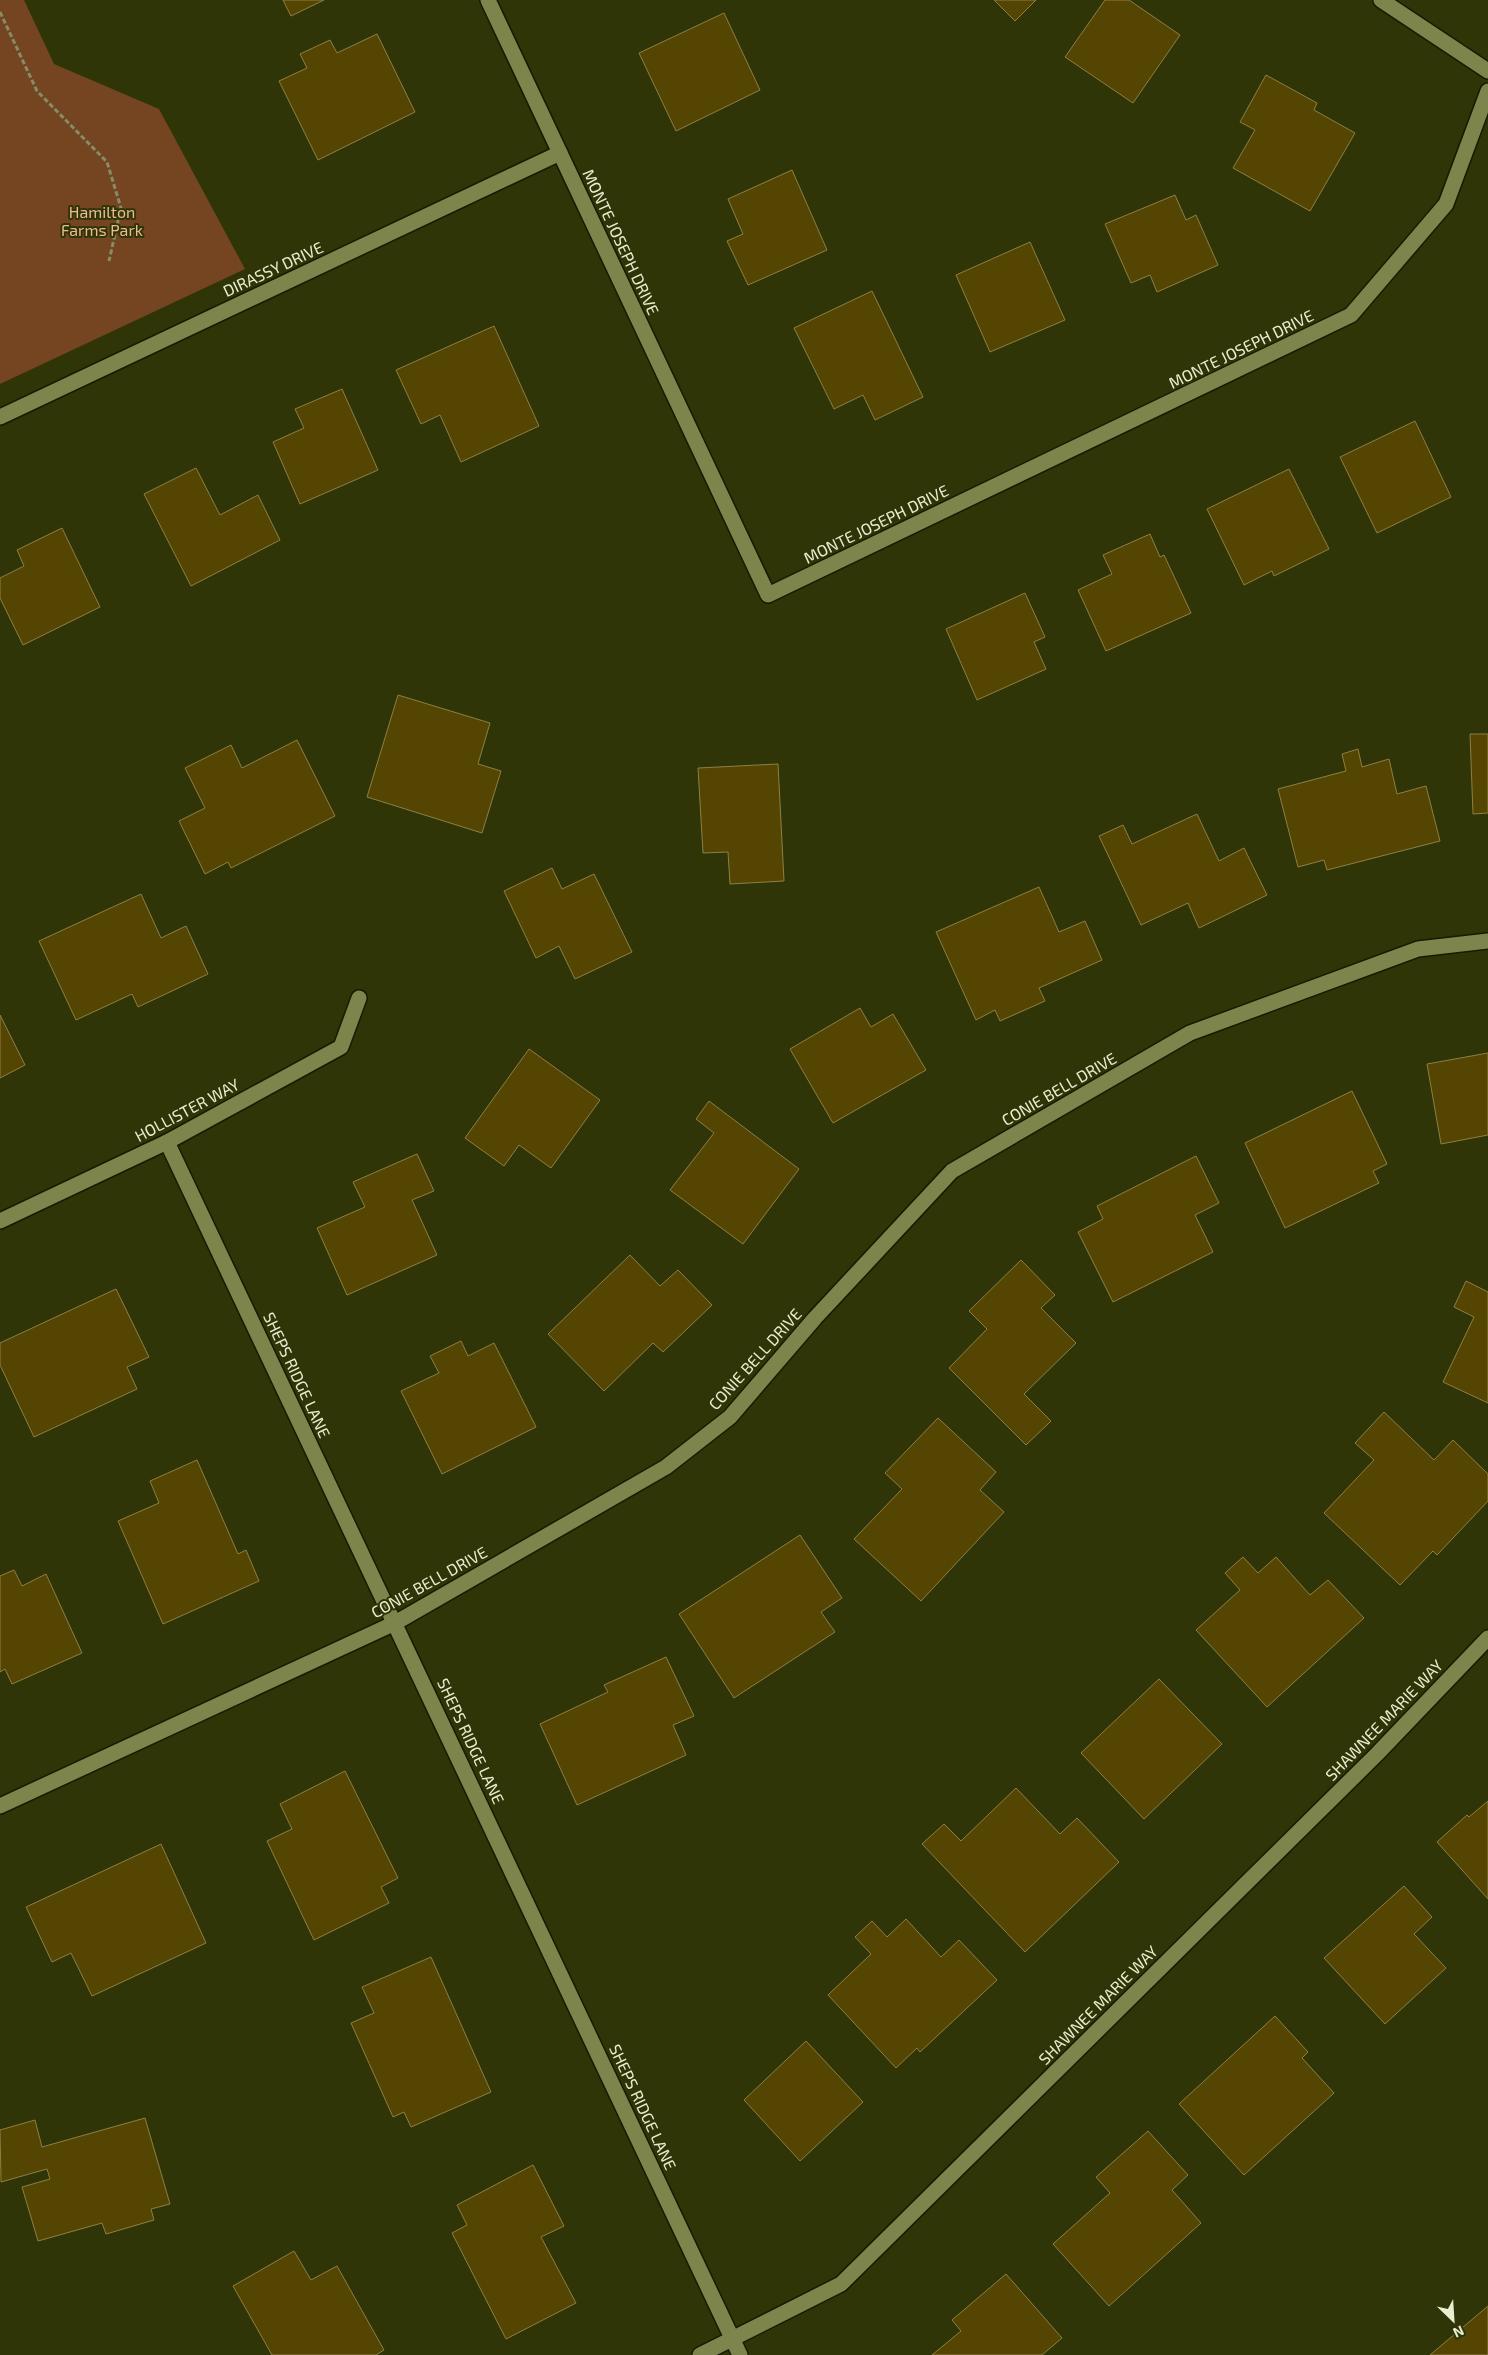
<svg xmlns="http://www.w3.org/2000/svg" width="1488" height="2355" viewBox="0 0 1488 2355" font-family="'Exo 2',sans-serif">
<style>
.green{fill:#744520}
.building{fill:#544602;stroke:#8e7f44}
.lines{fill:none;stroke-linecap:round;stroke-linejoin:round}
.street-casing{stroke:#181b00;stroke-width:18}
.path{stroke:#868c66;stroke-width:3;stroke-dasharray:5 2.5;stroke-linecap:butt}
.street{stroke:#7d854c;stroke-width:15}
.labels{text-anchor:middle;stroke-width:4;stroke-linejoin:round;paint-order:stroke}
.park-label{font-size:16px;fill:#edba96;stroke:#303508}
.street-label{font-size:16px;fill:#e8eed0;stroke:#303508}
</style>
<rect width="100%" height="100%" fill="#303508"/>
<polygon class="green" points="0,0 24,0 54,64 159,109 245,269 0,384"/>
<g class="building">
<polygon points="283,0 324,0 291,16"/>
<polygon points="994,0 1036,0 1015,21"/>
<polygon points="1105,0 1129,0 1180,35 1133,103 1065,57"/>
<polygon points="724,13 760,90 676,131 639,53"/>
<polygon points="377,34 415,112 318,160 279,81 307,68 300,54 330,40 337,53"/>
<polygon points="1266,75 1317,103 1314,110 1355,133 1310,211 1233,168 1255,130 1240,122"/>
<polygon points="792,170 827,250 748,285 727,241 743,234 728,199"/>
<polygon points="1175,195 1186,220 1196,215 1218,265 1157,292 1150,275 1131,283 1105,224"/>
<polygon points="1030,242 1065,320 990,352 956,275"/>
<polygon points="872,291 923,397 875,420 863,395 834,409 794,328"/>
<polygon points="494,326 539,426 461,462 440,415 421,424 396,370"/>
<polygon points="342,389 378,470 300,504 273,442 304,428 295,409"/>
<polygon points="1415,421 1451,497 1377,533 1340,457"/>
<polygon points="196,468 220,515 258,495 280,540 191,586 144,494"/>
<polygon points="1289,469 1329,549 1274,576 1272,571 1244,585 1207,509"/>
<polygon points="62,528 100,607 23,645 0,598 0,578 24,566 17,550"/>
<polygon points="1150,534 1160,557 1164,555 1191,613 1106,651 1078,590 1112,574 1103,555"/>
<polygon points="1025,593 1045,637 1034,642 1046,669 977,700 946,629"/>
<polygon points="398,695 490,723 478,764 501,771 482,833 367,797"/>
<polygon points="1470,734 1488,734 1488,813 1473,814"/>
<polygon points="297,740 335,816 231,868 228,862 205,874 179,821 205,808 185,768 231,745 242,768"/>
<polygon points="1358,749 1362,767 1389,759 1397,794 1426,786 1440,841 1327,870 1324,860 1298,867 1278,789 1346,771 1342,754"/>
<polygon points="778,764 784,881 730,884 728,852 703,853 698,768"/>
<polygon points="1197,814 1219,861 1244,848 1267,895 1199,928 1188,903 1141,925 1099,836 1123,825 1132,844"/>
<polygon points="552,868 562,889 594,874 632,952 575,979 559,946 536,958 504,891"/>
<polygon points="1039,887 1059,932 1085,921 1102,960 1039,988 1045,1001 1000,1021 995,1010 976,1020 936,932"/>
<polygon points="141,894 161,938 186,926 208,974 138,1007 132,994 76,1020 39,941"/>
<polygon points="860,1008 871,1027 893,1014 926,1070 833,1123 790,1049"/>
<polygon points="0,1015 25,1065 0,1078"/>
<polygon points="529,1049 600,1100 551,1168 519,1145 504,1166 465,1138"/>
<polygon points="1488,1053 1488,1135 1441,1144 1427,1064"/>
<polygon points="1352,1091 1387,1164 1373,1171 1379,1183 1285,1228 1245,1143"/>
<polygon points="709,1101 799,1169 743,1244 670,1190 714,1133 696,1119"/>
<polygon points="417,1154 434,1191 412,1200 437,1255 347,1295 317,1228 365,1207 353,1182"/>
<polygon points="1196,1156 1219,1203 1195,1215 1213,1252 1113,1302 1078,1232 1103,1219 1097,1206"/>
<polygon points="630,1255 660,1286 678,1270 712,1305 663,1352 653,1343 604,1391 548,1334"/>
<polygon points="1021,1260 1055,1295 1041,1308 1076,1343 1024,1394 1051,1421 1026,1445 949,1368 987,1329 969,1311"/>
<polygon points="1466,1281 1488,1292 1488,1403 1443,1382 1474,1317 1454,1307"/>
<polygon points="116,1289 149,1357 127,1367 137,1389 34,1437 0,1365 0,1343"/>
<polygon points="461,1341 468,1356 494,1343 536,1427 442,1474 401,1391 439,1373 430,1356"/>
<polygon points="1384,1412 1434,1460 1453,1440 1488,1474 1488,1501 1437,1555 1433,1551 1400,1585 1324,1513 1374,1460 1355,1443"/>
<polygon points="938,1418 996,1472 980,1490 1004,1512 921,1601 854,1539 902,1489 885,1473"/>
<polygon points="197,1460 238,1554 246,1550 259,1581 163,1624 118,1521 159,1503 150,1481"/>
<polygon points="800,1535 842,1598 821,1612 835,1632 734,1698 679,1614"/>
<polygon points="1243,1557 1258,1573 1276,1557 1310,1595 1328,1580 1364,1618 1267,1707 1196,1630 1240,1590 1225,1573"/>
<polygon points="14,1570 22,1586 46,1574 82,1653 12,1684 5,1669 0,1672 0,1576"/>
<polygon points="666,1657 694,1716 673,1725 686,1755 577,1805 540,1724 608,1692 604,1685"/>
<polygon points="1159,1679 1222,1744 1144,1819 1081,1753"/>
<polygon points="345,1771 398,1878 381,1887 389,1903 314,1940 267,1841 292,1829 280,1804"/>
<polygon points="1016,1788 1060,1834 1077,1818 1119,1862 1025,1952 922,1844 944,1824 961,1841"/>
<polygon points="1488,1801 1488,1899 1437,1842 1467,1815 1469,1817"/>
<polygon points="161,1844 206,1943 92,1996 71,1953 52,1962 26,1907"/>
<polygon points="1404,1886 1432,1917 1414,1934 1446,1968 1385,2024 1324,1958"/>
<polygon points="906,1919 941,1957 959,1940 997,1980 920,2052 917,2048 896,2068 828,1995 871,1954 855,1937 872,1921 887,1937"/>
<polygon points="431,1957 491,2092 411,2127 404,2112 393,2117 351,2023 374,2013 362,1987"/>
<polygon points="1275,2016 1308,2052 1302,2058 1334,2093 1244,2175 1179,2104"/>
<polygon points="806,2041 863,2102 800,2161 744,2100"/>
<polygon points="145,2118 170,2204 151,2209 154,2220 106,2234 102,2223 38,2241 22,2187 50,2179 47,2169 1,2182 0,2130 35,2120 42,2147"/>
<polygon points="1148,2131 1188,2175 1172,2190 1201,2223 1109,2306 1053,2244 1110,2193 1096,2177"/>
<polygon points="533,2165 564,2226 541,2237 576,2303 506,2339 452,2233 467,2225 457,2205"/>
<polygon points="294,2251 311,2280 337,2266 384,2350 376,2355 272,2355 233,2286"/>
<polygon points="1006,2274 1062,2338 1042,2355 932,2355 961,2331 952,2320"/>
<polygon points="1488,2306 1488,2355 1430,2355"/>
</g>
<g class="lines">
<defs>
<g id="street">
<polyline points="488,0 768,595 1351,315 1446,204 1488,91"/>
<polyline points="1381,0 1488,71"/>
<polyline points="0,417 560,153"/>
<polyline points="167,1142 740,2355"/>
<polyline points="0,1221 167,1142 341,1047 359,998"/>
<polyline points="0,1806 395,1623 666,1467 730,1417 815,1318 952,1171 1190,1033 1418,949 1488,941"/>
<polyline points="700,2355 841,2284 1377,1754 1488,1638"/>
</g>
</defs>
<use href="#street" class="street-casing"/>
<polyline class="path" points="0,12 37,91 107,162 121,208 109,261"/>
<use href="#street" class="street"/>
</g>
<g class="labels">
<g class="park-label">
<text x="102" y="218">Hamilton<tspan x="102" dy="18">Farms Park</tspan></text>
</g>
<g class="street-label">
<text transform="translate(621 242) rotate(65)" y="6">MONTE JOSEPH DRIVE</text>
<text transform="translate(273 269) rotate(-25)" y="6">DIRASSY DRIVE</text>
<text transform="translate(1241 349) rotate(-26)" y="6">MONTE JOSEPH DRIVE</text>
<text transform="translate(876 524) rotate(-26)" y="6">MONTE JOSEPH DRIVE</text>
<text transform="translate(1059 1089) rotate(-30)" y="6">CONIE BELL DRIVE</text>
<text transform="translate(187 1110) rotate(-28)" y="6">HOLLISTER WAY</text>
<text transform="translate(755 1359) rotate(-48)" y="6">CONIE BELL DRIVE</text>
<text transform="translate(297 1375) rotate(65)" y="6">SHEPS RIDGE LANE</text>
<text transform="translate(429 1582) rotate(-29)" y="6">CONIE BELL DRIVE</text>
<text transform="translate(1384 1720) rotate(-46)" y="6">SHAWNEE MARIE WAY</text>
<text transform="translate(471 1741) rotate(65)" y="6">SHEPS RIDGE LANE</text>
<text transform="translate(1098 2005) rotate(-45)" y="6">SHAWNEE MARIE WAY</text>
<text transform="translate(643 2107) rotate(65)" y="6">SHEPS RIDGE LANE</text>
</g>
</g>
<g transform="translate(1453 2320) rotate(155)" stroke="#303508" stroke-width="4" paint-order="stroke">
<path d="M0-4L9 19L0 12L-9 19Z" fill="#e8eed0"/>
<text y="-8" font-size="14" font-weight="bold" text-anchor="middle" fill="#e8eed0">N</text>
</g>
</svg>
